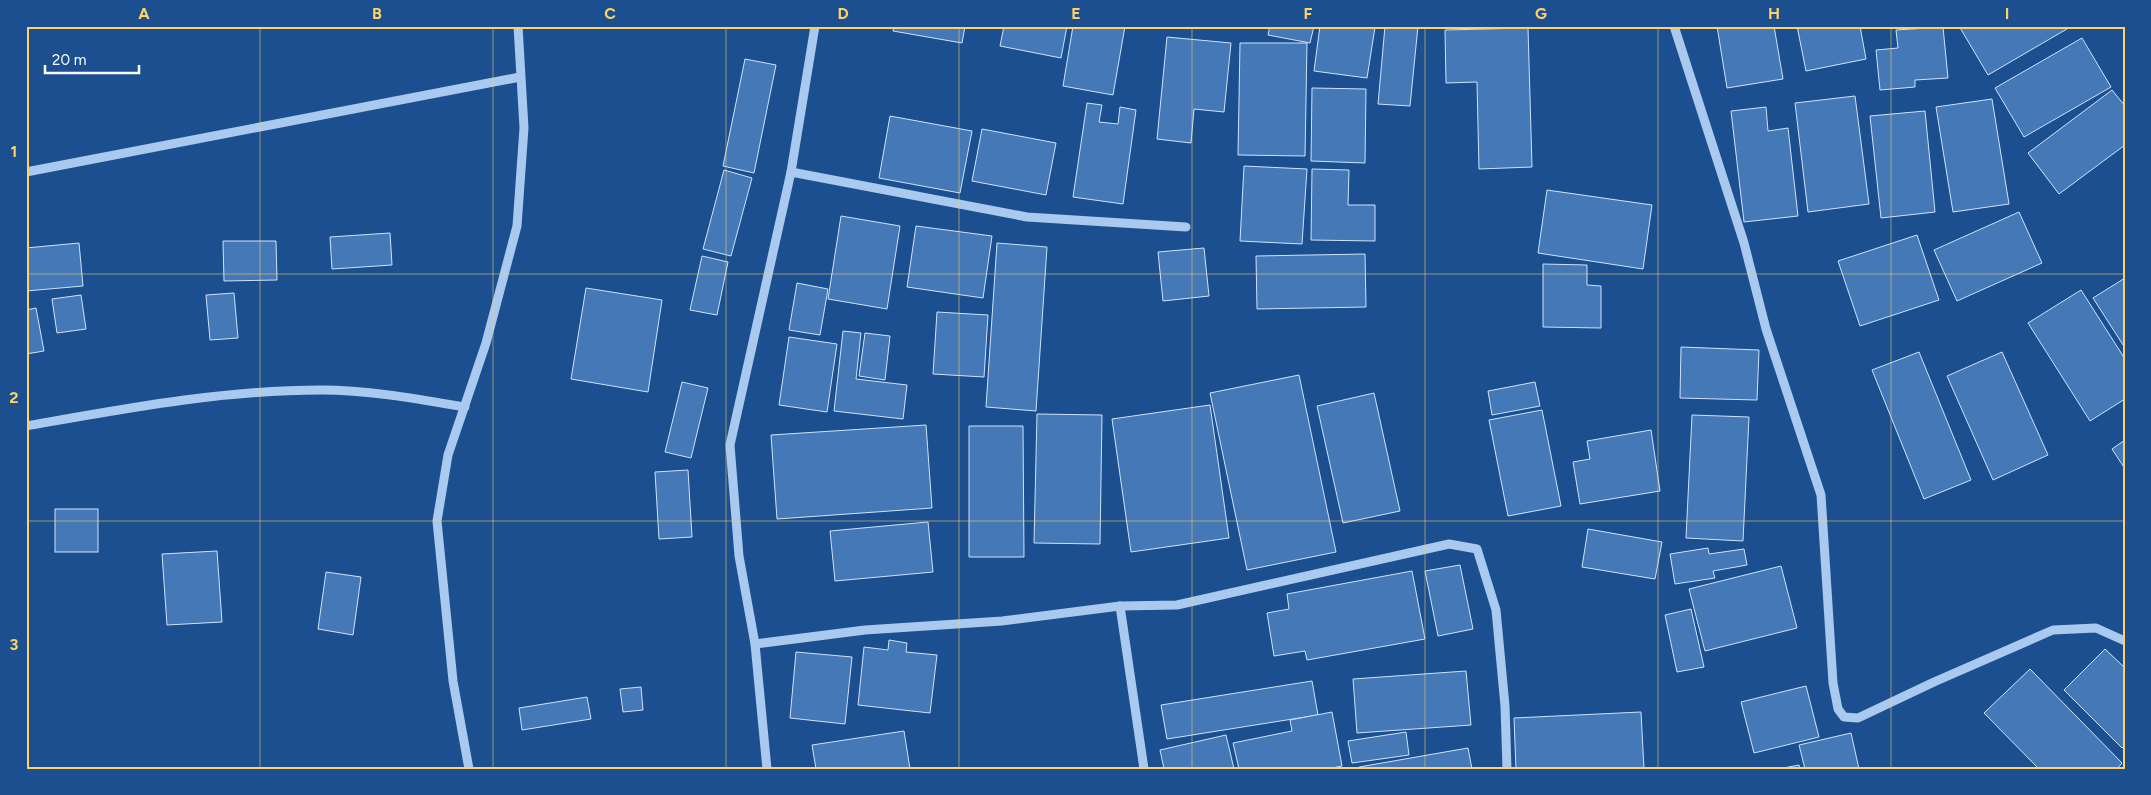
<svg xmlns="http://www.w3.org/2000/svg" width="2151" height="795" viewBox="0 0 2151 795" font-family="Figtree,sans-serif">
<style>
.building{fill:#4478b7;stroke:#cfe3fa}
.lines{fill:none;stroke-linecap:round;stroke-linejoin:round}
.minor{stroke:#a9c9ee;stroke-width:9}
.grid{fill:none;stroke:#ffd166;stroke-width:1;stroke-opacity:0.55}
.neatline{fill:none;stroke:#ffd166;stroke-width:2}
.grid-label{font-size:16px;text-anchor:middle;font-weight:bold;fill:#ffd166}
</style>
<rect width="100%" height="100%" fill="#1b4f8f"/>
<g class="building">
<polygon points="894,26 965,26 962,43 893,31"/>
<polygon points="1004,26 1067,26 1061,58 1000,46"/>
<polygon points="1073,26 1125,26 1113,95 1063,86"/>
<polygon points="1270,26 1314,26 1310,43 1268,35"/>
<polygon points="1320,26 1375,27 1367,78 1314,71"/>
<polygon points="1385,26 1418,26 1410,106 1378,104"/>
<polygon points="1717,26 1774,26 1783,79 1727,88"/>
<polygon points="1797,26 1860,26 1866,59 1806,71"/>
<polygon points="1959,26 2072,26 1988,75"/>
<polygon points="1943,27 1948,78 1915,80 1915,87 1880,90 1876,50 1898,48 1896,30"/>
<polygon points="1528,28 1532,167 1479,169 1477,82 1446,83 1445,30"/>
<polygon points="1167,37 1231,43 1224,112 1194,109 1191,143 1157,139"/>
<polygon points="2082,38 2111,87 2024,137 1995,88"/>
<polygon points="1240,43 1307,43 1305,156 1238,155"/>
<polygon points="745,59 776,65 754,173 723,166"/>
<polygon points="1312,88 1366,89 1365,163 1311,161"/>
<polygon points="2112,90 2125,106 2125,145 2059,194 2028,153"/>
<polygon points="1855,96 1869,204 1808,212 1795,103"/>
<polygon points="1992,99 2009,204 1953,212 1936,107"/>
<polygon points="1087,103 1102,105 1099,122 1118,124 1120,107 1136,110 1123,204 1073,197"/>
<polygon points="1766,107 1768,131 1788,128 1798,216 1744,222 1731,111"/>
<polygon points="1925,111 1935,212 1881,218 1870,116"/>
<polygon points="890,116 972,131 960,193 879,178"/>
<polygon points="982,129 1056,143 1046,195 972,181"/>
<polygon points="1244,166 1307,169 1302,244 1240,241"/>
<polygon points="1312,169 1349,170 1348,205 1375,205 1375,241 1311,240"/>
<polygon points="724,170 752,178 731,256 703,249"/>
<polygon points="1547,190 1652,205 1643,269 1538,253"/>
<polygon points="2019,212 2042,263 1957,301 1934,250"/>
<polygon points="841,216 900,226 887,309 828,299"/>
<polygon points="916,226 992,236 983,298 907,287"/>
<polygon points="390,233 392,265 332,269 330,237"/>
<polygon points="1917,235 1939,300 1860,326 1838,261"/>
<polygon points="223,241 276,241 277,280 224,281"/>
<polygon points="79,243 83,286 26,291 26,248"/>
<polygon points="997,243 1047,247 1036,411 986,407"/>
<polygon points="1204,248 1209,296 1163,301 1158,252"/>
<polygon points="1365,254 1366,307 1257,309 1256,256"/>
<polygon points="702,256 728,262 717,315 690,310"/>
<polygon points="1543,264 1587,265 1587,285 1601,286 1601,328 1543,327"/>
<polygon points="2125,278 2125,348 2093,298"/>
<polygon points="797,283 828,289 820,335 789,330"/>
<polygon points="586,288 662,300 648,392 571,379"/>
<polygon points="2081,290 2125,359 2125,399 2090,421 2028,323"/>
<polygon points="234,293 238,338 210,340 206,295"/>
<polygon points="81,295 86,329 57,333 52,299"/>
<polygon points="36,308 44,351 26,354 26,310"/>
<polygon points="937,312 988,315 984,377 933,374"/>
<polygon points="843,331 861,333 856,379 907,385 903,419 834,411"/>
<polygon points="865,333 890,336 885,380 859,376"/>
<polygon points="789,337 837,344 827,412 779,405"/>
<polygon points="1681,347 1759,350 1757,400 1680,398"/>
<polygon points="1919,352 1971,480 1924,499 1872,370"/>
<polygon points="2002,352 2048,455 1993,480 1947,376"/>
<polygon points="1299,375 1336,552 1247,570 1210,393"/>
<polygon points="682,382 708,388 691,458 665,452"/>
<polygon points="1535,382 1540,406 1492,415 1488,391"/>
<polygon points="1374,393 1400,511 1343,523 1317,406"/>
<polygon points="1210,405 1229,538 1131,552 1112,419"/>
<polygon points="1542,410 1561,506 1508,516 1489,420"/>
<polygon points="1037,414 1102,415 1100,544 1034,543"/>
<polygon points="1692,415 1749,417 1743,541 1686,538"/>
<polygon points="926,425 932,508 777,519 771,435"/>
<polygon points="969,426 1023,426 1024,557 969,557"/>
<polygon points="1651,430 1660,491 1580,504 1573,462 1590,459 1587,441"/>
<polygon points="2125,440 2125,469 2112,449"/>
<polygon points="688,470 692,537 659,539 655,472"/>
<rect x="55" y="509" width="43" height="43"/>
<polygon points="928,522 933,572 835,581 830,531"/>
<polygon points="1588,529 1662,542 1655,579 1582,567"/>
<polygon points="1708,548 1709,554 1744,549 1747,565 1713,571 1715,578 1675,584 1670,554"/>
<polygon points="217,551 222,622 167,625 162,554"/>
<polygon points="1460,565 1473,629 1438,636 1425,571"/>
<polygon points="1781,566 1797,628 1705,651 1689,589"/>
<polygon points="1412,571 1425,639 1307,660 1305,651 1274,656 1267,613 1289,609 1287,594"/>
<polygon points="326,572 361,577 353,635 318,629"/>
<polygon points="1691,609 1704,667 1677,672 1665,615"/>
<polygon points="889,640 907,643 906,652 937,655 930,713 858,705 864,647 888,650"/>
<polygon points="2105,649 2125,668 2125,745 2122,748 2064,690"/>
<polygon points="796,652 852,657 845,724 790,718"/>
<polygon points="2030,669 2122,763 2117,769 2039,769 1984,713"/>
<polygon points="1466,671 1471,725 1357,733 1353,679"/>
<polygon points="1312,681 1318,715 1167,739 1161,705"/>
<polygon points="1806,686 1819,737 1754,753 1741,702"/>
<polygon points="641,687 643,710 623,712 620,689"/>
<polygon points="587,697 591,719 522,730 519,708"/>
<polygon points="1332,712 1342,766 1327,769 1239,769 1233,743 1292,731 1290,720"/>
<polygon points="1641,712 1644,769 1516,769 1514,718"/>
<polygon points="904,731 910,769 816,769 812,745"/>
<polygon points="1406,732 1409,755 1352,763 1348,741"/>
<polygon points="1851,733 1859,769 1805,769 1799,745"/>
<polygon points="1226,735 1234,769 1164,769 1160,750"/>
<polygon points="1468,748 1472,769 1359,769 1359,767"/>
<polygon points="1799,765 1800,769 1778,769"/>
</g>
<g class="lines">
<g class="minor">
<polyline points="1674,26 1744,243 1766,329 1821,495 1833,683 1838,709 1844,717 1858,718 1934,682 2053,630 2096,628 2125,641"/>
<polyline points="26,172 520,77"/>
<polyline points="791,172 1027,217 1186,227"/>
<path d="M26,426C123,409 222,390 321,390C369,390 418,399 465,407"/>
<polyline points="1120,606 1144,769"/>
<polyline points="755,644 865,630 1002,621 1120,606 1177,605 1449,544 1477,549 1496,610 1505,706 1507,769"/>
<polyline points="469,769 453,681 437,521 448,455 486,343 517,226 524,128 518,26"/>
<polyline points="767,769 755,644 739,556 730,445 791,172 815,26"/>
</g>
</g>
<path class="grid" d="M260,26V769M493,26V769M726,26V769M959,26V769M1192,26V769M1425,26V769M1658,26V769M1891,26V769M26,274H2125M26,521H2125"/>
<rect width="2151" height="795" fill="none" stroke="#1b4f8f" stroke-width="55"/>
<path d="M45 65v8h94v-8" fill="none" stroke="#ffffff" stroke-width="2.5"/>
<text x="52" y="65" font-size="15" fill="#ffffff" stroke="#1b4f8f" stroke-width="4" paint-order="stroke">20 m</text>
<rect x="28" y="28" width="2096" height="740" class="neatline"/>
<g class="grid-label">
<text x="144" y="19">A</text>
<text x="377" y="19">B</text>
<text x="610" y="19">C</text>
<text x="843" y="19">D</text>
<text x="1076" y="19">E</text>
<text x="1308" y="19">F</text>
<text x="1541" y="19">G</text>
<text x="1774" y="19">H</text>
<text x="2007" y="19">I</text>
<text x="14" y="157">1</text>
<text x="14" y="403">2</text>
<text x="14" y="650">3</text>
</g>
</svg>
